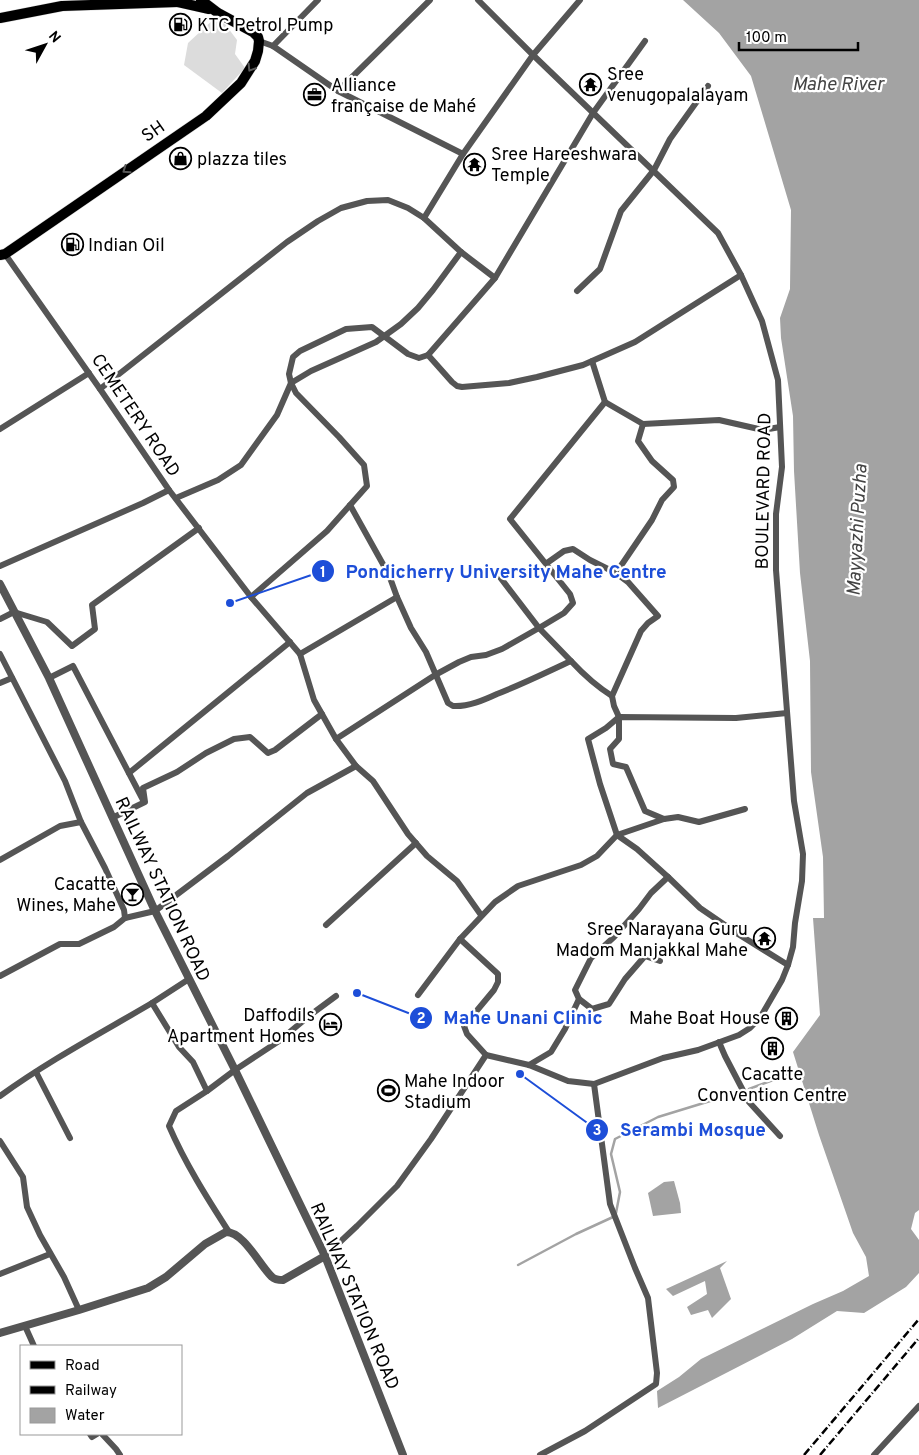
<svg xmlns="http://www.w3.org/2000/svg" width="919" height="1455" viewBox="0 0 919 1455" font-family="Overpass,sans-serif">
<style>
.green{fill:#dcdcdc}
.water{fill:#a3a3a3}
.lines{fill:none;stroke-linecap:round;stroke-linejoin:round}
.stream{stroke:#a3a3a3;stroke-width:2.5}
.primary-casing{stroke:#dbdbdb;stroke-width:11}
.minor{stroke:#555;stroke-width:6}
.tertiary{stroke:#555;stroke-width:8}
.primary{stroke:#000;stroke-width:10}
.rail{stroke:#000;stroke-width:2.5;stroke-dasharray:8 2.5 1 2.5;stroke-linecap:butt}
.oneway{stroke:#595959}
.labels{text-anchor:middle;stroke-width:4.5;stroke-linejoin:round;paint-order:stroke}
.poi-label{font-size:18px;fill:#000;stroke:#fff;text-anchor:start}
.street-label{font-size:18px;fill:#000;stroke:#fff}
.water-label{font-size:19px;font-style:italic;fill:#444;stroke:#fff}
.leader{fill:none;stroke:#1d4ed8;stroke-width:2}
.callout-dot{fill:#1d4ed8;stroke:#fff;stroke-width:2}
.mark-label{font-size:15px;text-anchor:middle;font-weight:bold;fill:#fff}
.callout-label{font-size:19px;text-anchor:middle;font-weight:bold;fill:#1d4ed8;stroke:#fff;stroke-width:4.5;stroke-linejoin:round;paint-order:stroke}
</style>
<rect width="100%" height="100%" fill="#fff"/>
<polygon class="green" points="214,19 225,24 237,40 235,54 245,68 222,93 184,65 188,43"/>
<g class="water">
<polygon points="683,0 919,0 919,1210 915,1213 911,1229 919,1240 919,1273 906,1287 864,1313 837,1311 792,1339 658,1408 657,1391 679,1377 701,1359 813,1304 843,1291 869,1276 866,1257 853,1233 819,1135 793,1052 820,1015 813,918 824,918 823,857 811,772 810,661 800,573 794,471 793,416 781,338 780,318 790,289 791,210 751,76 719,33"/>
<polygon points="674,1181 680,1203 681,1213 653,1216 648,1193 664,1182"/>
<polygon points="727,1261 720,1268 731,1299 712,1318 708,1310 691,1315 687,1307 707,1294 705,1281 673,1296 666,1289"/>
</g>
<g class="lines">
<g class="stream">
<polyline points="749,1089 803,1069"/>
<polyline points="616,1213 620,1192 611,1154 615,1139 658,1117 733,1094"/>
<polyline points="518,1265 576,1234 613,1217"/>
</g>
<defs>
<g id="primary">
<polyline points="178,2 209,9"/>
<polyline points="0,18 62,6 178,2 181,0"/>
<polyline points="0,255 5,254 206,116 241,83 255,61 258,51 259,41 258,37 253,32 218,13 201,0"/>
</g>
</defs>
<use href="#primary" class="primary-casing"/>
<g class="minor">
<polyline points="259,41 273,46 338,91 463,154"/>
<polyline points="645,41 593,113 495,278 428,355 452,382 457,386 462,387 509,383 537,377 583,365 635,342 741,275"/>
<polyline points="273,46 318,0"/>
<polyline points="338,91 430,0"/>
<polyline points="424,218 463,154 533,55 580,0"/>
<polyline points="577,291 600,269 621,211 654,170 670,139 708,86"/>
<polyline points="592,361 605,402 643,424 719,420 763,430 780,427"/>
<polyline points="100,389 287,242 318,221 341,208 367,201 388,200 408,208 424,218 461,252 495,278"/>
<polyline points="0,429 89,373"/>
<path d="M169,490L251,597L300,654L397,597L411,628L426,652L448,703L453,706C468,707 484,700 497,694C523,684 547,672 571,661C584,675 596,686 612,696"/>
<polyline points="176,498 218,480 241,465 277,415 291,383 311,371 376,342 401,324 418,308 433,290 461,252"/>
<polyline points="350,505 389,575 397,597"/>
<polyline points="547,563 564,551 573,549 590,560 616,573 628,582 658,616 648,623 641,631 612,696 614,706 619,717 619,739 610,749 613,764 626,767 645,811 664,819 678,817 699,822 745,809"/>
<polyline points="0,566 143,503 169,490 100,389 5,254"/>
<polyline points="616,573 652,520 662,500 674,487 673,480 652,461 638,441 643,424"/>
<polyline points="251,597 327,531 367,486 364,465 339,437 296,393 291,383 289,374 293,357 300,351 346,329 372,327 408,354 419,358 428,355"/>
<polyline points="0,619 14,612 47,622 72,646 95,629 92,605 199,528"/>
<polyline points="0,654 65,781 81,822 105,868 124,910 125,918"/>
<polyline points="300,654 314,700 336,739"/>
<polyline points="571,661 539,628 564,613 573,603 570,594 510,519 605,402"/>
<polyline points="49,678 73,666 143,800"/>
<polyline points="0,683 12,678"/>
<polyline points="129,773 290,642"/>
<polyline points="112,818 145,802 143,788 177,772 206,753 234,739 250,737 268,753 275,750 322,714"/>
<polyline points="0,860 60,826 81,822"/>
<polyline points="668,877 637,849 617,835 600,784 588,739 606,728 619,717 736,718 787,713"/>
<polyline points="481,915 457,881 427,856 408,834 373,781 356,766 336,739 435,675 459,662 471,657 486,655 502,649 539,628 496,572"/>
<polyline points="326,925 416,843"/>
<polyline points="460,939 498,974 498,982 494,990 464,1026 467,1034 486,1055"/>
<polyline points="0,976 60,944 79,944 114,927 125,918 155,911 228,856 307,793 356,766"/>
<polyline points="189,979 152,1003 179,1047 193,1062 207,1091"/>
<polyline points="418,995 460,939 495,902 518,886 581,865 597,856 617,835 664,819"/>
<polyline points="579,999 575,990 591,958 614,937 639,909 651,893 668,877 700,908 738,934 788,965"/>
<polyline points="719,1042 725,1056 749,1102 780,1136"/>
<polyline points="529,1065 551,1052 565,1029 579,999 592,1009 609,1004 625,979 645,956 660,961"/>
<polyline points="36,1072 70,1138"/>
<path d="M0,1096C48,1061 101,1033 152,1003"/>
<polyline points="0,1141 23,1177 27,1207 40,1235 64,1277 79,1310"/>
<path d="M229,1232C207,1198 185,1163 169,1126L176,1111L207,1091L235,1070L279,1041L309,1016L336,996"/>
<polyline points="325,1256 357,1226 397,1186 431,1139 486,1055 529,1065 568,1081 594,1084 663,1058 698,1050 739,1035 750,1028 760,1018 782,980 788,965 793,947 795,923 802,881 803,854 794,801 776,570 776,514 782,467 778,380 762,321 741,275 718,233 533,55 478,0"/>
<polyline points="0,1274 50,1254"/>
<polyline points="25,1326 34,1346"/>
<polyline points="90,1434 92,1437 97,1434"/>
<polyline points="102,1434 116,1449 120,1455"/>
<polyline points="540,1455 585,1431 656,1384 657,1373 648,1298 635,1268 610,1204 594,1084"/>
<polyline points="874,1455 919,1406"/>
</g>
<g class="tertiary">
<polyline points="0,584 49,678 155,911 235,1070 325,1256 403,1455"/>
<path d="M0,1333L79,1310L148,1288L166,1277L205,1244L226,1232C244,1232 260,1266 272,1277C275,1280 279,1280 283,1280L325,1256"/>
</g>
<use href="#primary" class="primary"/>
<g class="rail">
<polyline points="804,1455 919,1319"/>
<polyline points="820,1455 919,1338"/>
</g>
</g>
<defs><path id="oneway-chevron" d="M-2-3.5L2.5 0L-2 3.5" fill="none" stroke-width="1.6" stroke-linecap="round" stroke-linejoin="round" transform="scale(1.25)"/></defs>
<g class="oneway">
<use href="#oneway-chevron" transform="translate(251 68) rotate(122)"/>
<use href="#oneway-chevron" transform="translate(126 170) rotate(145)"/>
</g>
<defs>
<symbol id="fuel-ring" viewBox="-11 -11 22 22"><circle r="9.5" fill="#fff" stroke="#000" stroke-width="1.5"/><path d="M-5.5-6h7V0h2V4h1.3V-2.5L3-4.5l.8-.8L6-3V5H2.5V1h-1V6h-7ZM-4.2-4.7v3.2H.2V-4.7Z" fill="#000"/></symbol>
<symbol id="temple-ring" viewBox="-11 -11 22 22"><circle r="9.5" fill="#fff" stroke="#000" stroke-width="1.5"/><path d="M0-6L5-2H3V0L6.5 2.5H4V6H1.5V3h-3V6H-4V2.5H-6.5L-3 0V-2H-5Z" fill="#000"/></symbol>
<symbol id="office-ring" viewBox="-11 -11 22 22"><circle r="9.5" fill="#fff" stroke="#000" stroke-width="1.5"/><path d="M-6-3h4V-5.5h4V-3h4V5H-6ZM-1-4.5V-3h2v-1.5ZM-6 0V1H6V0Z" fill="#000"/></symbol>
<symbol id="shop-ring" viewBox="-11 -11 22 22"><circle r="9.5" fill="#fff" stroke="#000" stroke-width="1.5"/><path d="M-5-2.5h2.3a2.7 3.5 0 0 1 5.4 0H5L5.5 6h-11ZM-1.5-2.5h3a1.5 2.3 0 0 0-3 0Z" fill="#000"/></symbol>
<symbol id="bar-ring" viewBox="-11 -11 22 22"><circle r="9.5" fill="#fff" stroke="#000" stroke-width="1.5"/><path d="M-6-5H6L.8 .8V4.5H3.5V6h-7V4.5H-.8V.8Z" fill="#000"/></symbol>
<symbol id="building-ring" viewBox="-11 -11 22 22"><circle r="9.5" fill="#fff" stroke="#000" stroke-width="1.5"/><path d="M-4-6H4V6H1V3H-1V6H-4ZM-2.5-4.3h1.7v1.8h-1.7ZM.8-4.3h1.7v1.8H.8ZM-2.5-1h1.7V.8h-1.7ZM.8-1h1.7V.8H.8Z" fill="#000"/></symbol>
<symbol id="hotel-ring" viewBox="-11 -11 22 22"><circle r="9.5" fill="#fff" stroke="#000" stroke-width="1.5"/><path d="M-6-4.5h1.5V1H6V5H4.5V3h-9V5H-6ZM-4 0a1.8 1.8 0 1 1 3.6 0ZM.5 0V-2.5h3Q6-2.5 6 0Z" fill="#000"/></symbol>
<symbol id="stadium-ring" viewBox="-11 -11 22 22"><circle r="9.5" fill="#fff" stroke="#000" stroke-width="1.5"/><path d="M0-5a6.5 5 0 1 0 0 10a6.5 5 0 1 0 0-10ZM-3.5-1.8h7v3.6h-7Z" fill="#000"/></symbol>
</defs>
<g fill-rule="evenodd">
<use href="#fuel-ring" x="168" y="12" width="25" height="25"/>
<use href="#temple-ring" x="578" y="72" width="25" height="25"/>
<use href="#office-ring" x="302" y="82" width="25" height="25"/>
<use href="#shop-ring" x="168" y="146" width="25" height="25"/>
<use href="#temple-ring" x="462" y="152" width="25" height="25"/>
<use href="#fuel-ring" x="60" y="232" width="25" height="25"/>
<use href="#bar-ring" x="120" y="882" width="25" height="25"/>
<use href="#temple-ring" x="752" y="926" width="25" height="25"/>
<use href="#building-ring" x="774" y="1006" width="25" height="25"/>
<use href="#hotel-ring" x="318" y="1012" width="25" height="25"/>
<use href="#building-ring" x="760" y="1036" width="25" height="25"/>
<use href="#stadium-ring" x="376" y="1078" width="25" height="25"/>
</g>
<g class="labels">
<g class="poi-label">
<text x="197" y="31">KTC Petrol Pump</text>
<text x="607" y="80">Sree<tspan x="607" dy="21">venugopalalayam</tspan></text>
<text x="331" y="91">Alliance<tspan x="331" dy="21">française de Mahé</tspan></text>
<text x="491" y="160">Sree Hareeshwara<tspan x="491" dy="21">Temple</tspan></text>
<text x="197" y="165">plazza tiles</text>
<text x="88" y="251">Indian Oil</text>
<text x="116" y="890" text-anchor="end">Cacatte<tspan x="116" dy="21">Wines, Mahe</tspan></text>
<text x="748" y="935" text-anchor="end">Sree Narayana Guru<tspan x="748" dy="21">Madom Manjakkal Mahe</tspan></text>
<text x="315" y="1021" text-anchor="end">Daffodils<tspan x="315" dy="21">Apartment Homes</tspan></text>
<text x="770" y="1024" text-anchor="end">Mahe Boat House</text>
<text x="772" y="1080" text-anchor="middle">Cacatte<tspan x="772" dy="21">Convention Centre</tspan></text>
<text x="404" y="1087">Mahe Indoor<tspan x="404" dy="21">Stadium</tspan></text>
</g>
<g class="street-label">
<text transform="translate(153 131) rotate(-35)" y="6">SH</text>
<text transform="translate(136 415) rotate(56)" y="6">CEMETERY ROAD</text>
<text transform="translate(763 491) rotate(-89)" y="6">BOULEVARD ROAD</text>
<text transform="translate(163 889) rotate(65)" y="6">RAILWAY STATION ROAD</text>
<text transform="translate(355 1296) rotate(67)" y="6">RAILWAY STATION ROAD</text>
</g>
<g class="water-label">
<text x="838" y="90">Mahe River</text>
<text transform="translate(856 530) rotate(-87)" y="7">Mayyazhi Puzha</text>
</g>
</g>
<path class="leader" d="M230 603L323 571M357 993L421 1018M520 1074L597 1130"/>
<g class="callout-dot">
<circle cx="230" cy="603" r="5"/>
<circle cx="357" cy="993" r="5"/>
<circle cx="520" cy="1074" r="5"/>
<circle cx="323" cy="571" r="12"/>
<circle cx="421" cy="1018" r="12"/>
<circle cx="597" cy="1130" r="12"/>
</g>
<g class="mark-label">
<text x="323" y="577">1</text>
<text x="421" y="1023">2</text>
<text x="597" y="1135">3</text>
</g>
<g class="callout-label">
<text x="506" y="578">Pondicherry University Mahe Centre</text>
<text x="523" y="1024">Mahe Unani Clinic</text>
<text x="693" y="1136">Serambi Mosque</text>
</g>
<rect x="20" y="1345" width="162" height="90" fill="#ffffff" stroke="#999999"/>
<rect x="30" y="1361" width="25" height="8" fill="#000000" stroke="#999999"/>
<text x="65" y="1370" font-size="15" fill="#000000">Road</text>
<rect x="30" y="1386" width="25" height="8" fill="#000000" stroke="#999999"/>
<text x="65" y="1395" font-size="15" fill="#000000">Railway</text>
<rect x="30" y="1408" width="25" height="15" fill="#a3a3a3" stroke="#999999"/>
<text x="65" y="1420" font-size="15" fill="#000000">Water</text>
<g transform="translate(45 45) rotate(50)" stroke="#ffffff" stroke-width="4" paint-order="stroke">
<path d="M0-4L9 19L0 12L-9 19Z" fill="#000000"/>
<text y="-8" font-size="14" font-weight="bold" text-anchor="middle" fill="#000000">N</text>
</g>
<path d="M739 42v8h119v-8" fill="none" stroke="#000000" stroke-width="2.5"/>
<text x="746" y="42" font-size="15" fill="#000000" stroke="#ffffff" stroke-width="4" paint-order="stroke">100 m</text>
</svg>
